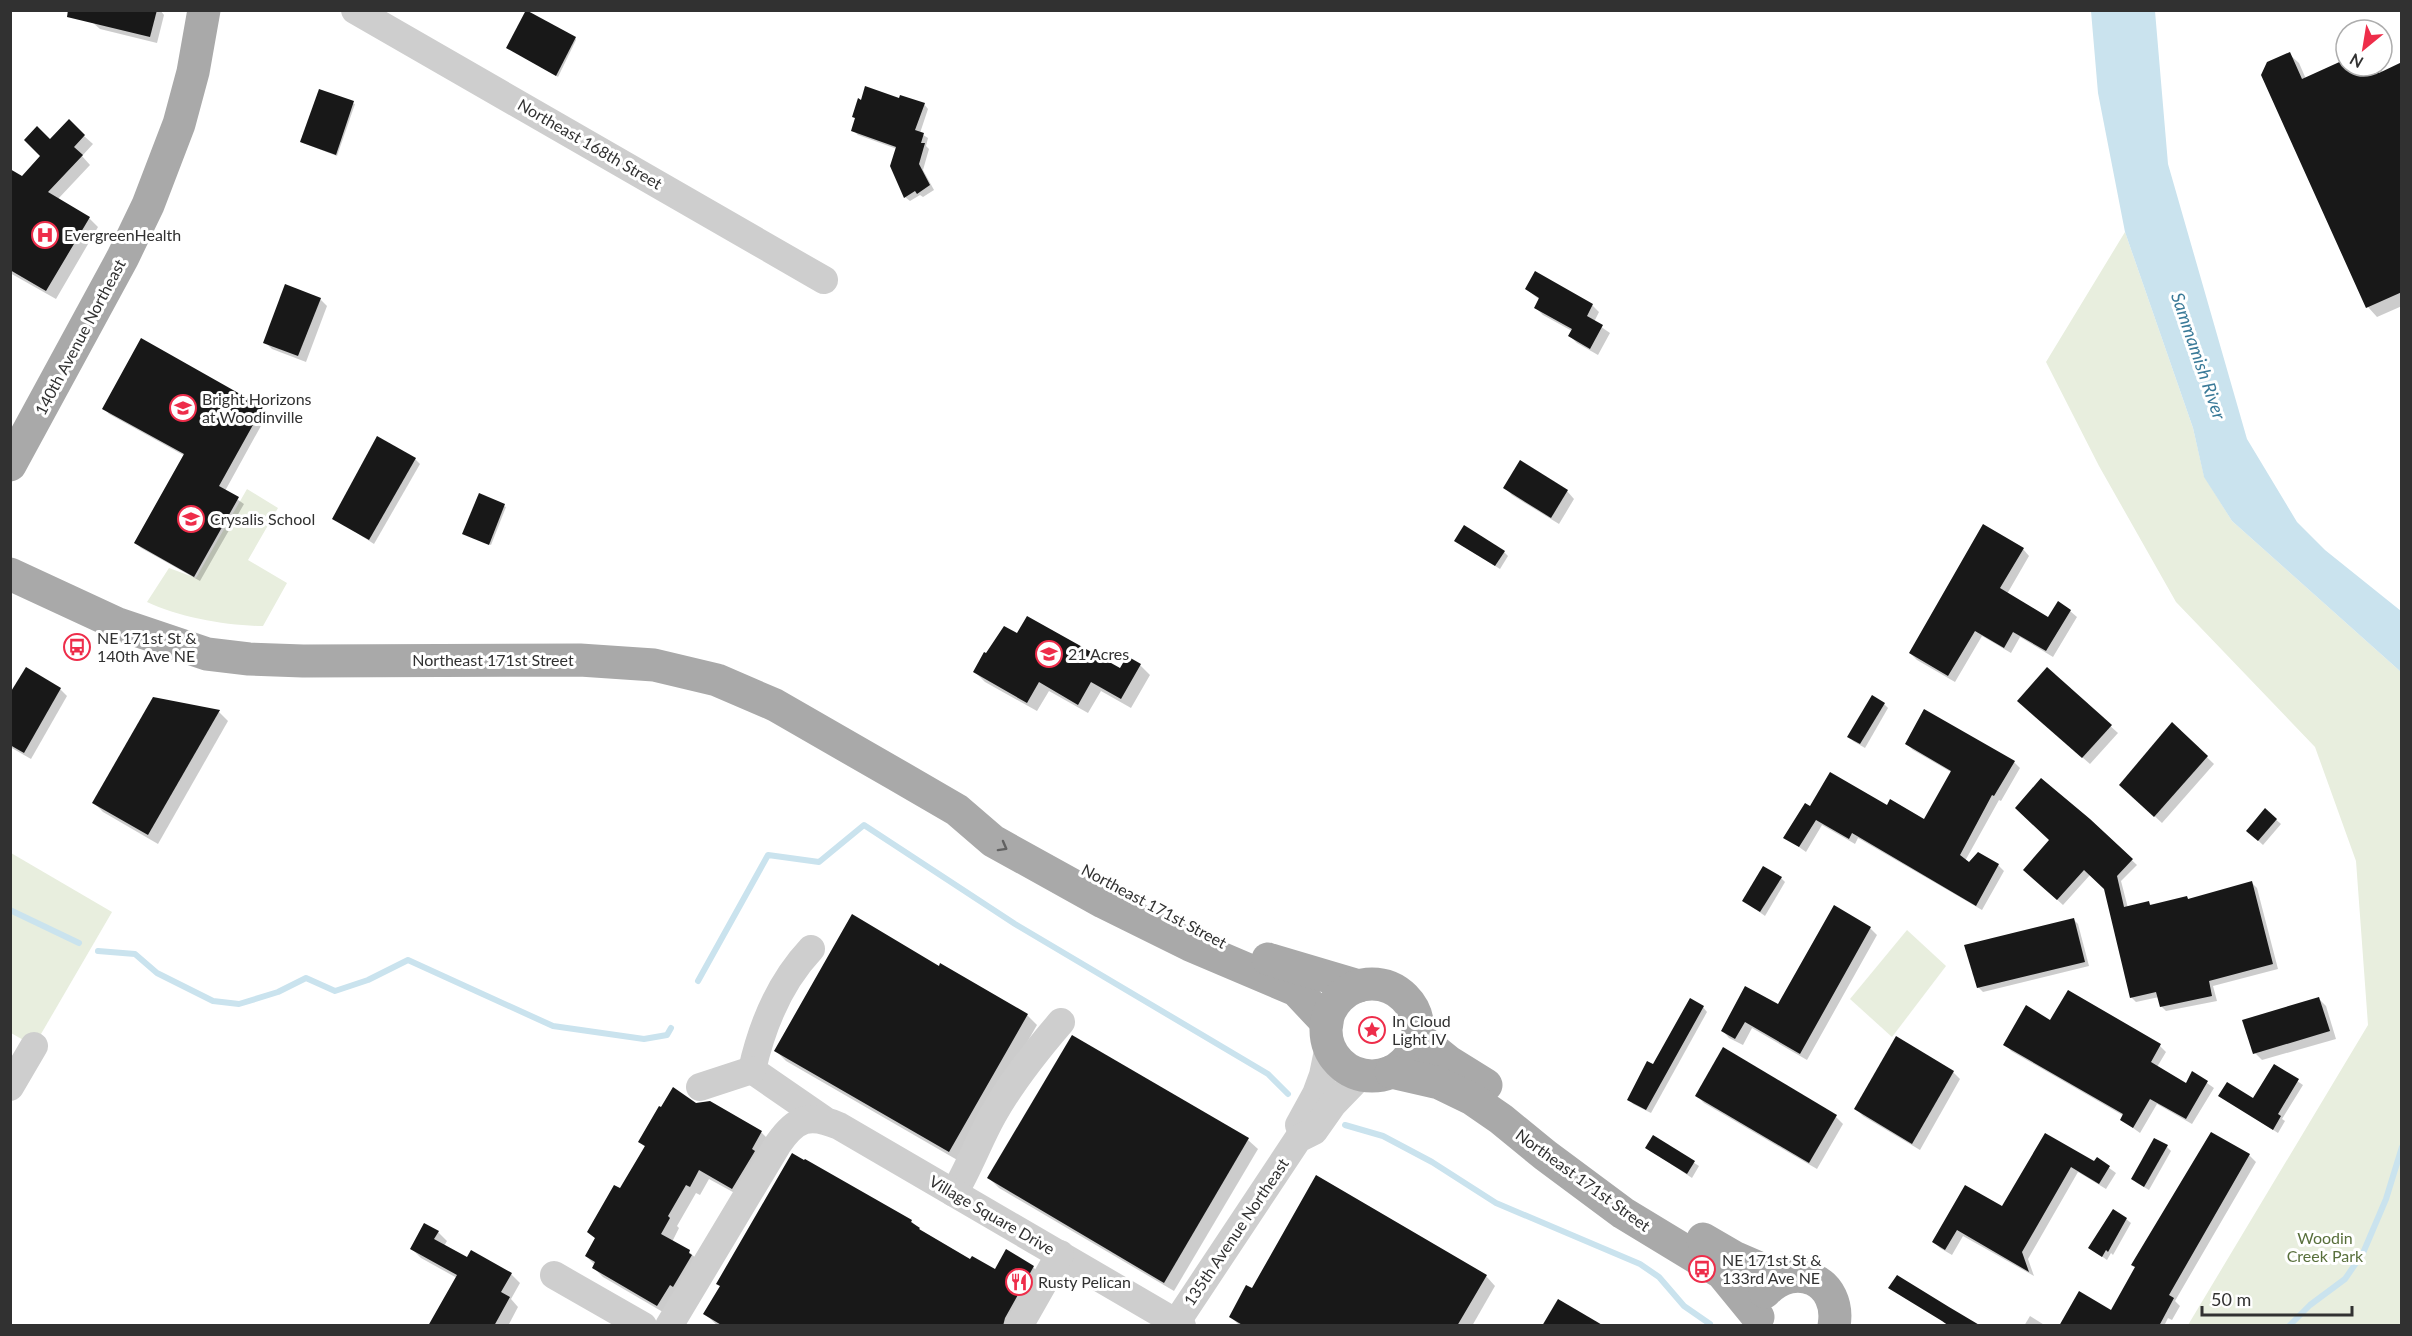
<svg xmlns="http://www.w3.org/2000/svg" width="2412" height="1336" viewBox="0 0 2412 1336" font-family="Lato,sans-serif">
<style>
.green{fill:#e8eede}
.water{fill:#cae3ee}
.shadow{fill:#0003}
.lines{fill:none;stroke-linecap:round;stroke-linejoin:round}
.stream{stroke:#cae3ee;stroke-width:6}
.building{fill:#181818}
.minor{stroke:#cecece;stroke-width:28}
.major{stroke:#a9a9a9;stroke-width:33}
.oneway{stroke:#616161}
.labels{text-anchor:middle;stroke-width:6;stroke-linejoin:round;paint-order:stroke}
.street-label{font-size:16px;fill:#313131;stroke:#fff}
.poi-label{font-size:16px;fill:#313131;stroke:#fff;text-anchor:start}
.park-label{font-size:16px;fill:#586f3b;stroke:#fff}
.water-label{font-size:18px;font-style:italic;fill:#3a7a98;stroke:#fff}
</style>
<rect width="100%" height="100%" fill="#fff"/>
<g class="green">
<polygon points="2125,232 2193,428 2204,476 2232,521 2401,672 2401,1325 2188,1325 2368,1025 2356,861 2315,747 2176,602 2099,466 2046,362"/>
<path d="M247,489L278,508L248,560L287,583L263,626C228,626 178,617 147,602L169,568L196,578Z"/>
<polygon points="11,853 112,912 34,1046 11,1033"/>
<polygon points="1907,930 1946,966 1892,1037 1850,999"/>
</g>
<polygon class="water" points="2091,11 2155,11 2168,164 2247,439 2297,522 2325,550 2401,611 2401,672 2232,521 2204,477 2193,428 2125,232 2098,93"/>
<g class="shadow">
<polygon points="95,10 160,10 164,15 157,43 100,29 92,22"/>
<polygon points="575,38 576,40 558,77 510,49"/>
<polygon points="2289,54 2299,63 2306,79 2346,61 2346,66 2380,66 2383,73 2402,64 2402,306 2377,317 2368,307"/>
<polygon points="320,91 355,104 337,156 303,143"/>
<polygon points="901,100 924,104 928,109 920,133 928,138 926,146 929,149 923,170 934,190 923,197 920,195 910,201 905,197 897,149 858,135 853,130"/>
<polygon points="84,136 93,144 82,156 90,165 58,199 89,218 98,227 56,299 10,273 10,171 22,178 42,156"/>
<polygon points="1526,289 1592,305 1599,312 1594,322 1610,333 1598,355 1577,343 1570,336 1572,331 1543,315 1536,308 1540,300"/>
<polygon points="320,299 327,306 306,362 272,349 265,342"/>
<polygon points="104,408 262,408 268,413 225,491 244,504 200,581 141,548 136,543 185,456 109,414"/>
<polygon points="415,459 420,464 374,544 334,518"/>
<polygon points="1505,488 1567,491 1574,499 1559,524 1512,495"/>
<polygon points="480,495 506,507 491,545 464,534"/>
<polygon points="1461,545 1504,552 1508,556 1500,569"/>
<polygon points="2023,549 2029,556 2007,594 2049,619 2070,611 2077,617 2053,657 2020,637 2011,653 1982,636 1955,682 1917,660 1910,653"/>
<polygon points="1018,635 1120,670 1140,665 1150,675 1131,708 1101,691 1088,713 1049,691 1037,711 985,682 975,672"/>
<polygon points="2047,669 2118,733 2090,764 2026,708"/>
<polygon points="60,689 67,696 31,759 10,747 10,696"/>
<polygon points="1884,704 1888,708 1865,748 1853,741 1849,736"/>
<polygon points="1924,711 2014,762 2020,768 2001,801 1999,800 1965,861 1970,864 1998,865 2004,871 1982,910 1858,838 1855,844 1822,825 1806,852 1785,837 1810,808 1887,807 1924,821 1951,772 1913,750 1907,744"/>
<polygon points="219,712 228,721 158,844 103,812 93,802"/>
<polygon points="2172,724 2214,764 2162,823 2121,785"/>
<polygon points="2265,810 2281,824 2263,845 2252,835"/>
<polygon points="2089,820 2137,865 2121,881 2128,908 2149,903 2152,906 2186,897 2189,900 2251,882 2257,888 2278,969 2213,986 2217,1001 2166,1011 2161,1006 2159,997 2136,1002 2131,997 2105,889 2090,875 2063,905 2030,875"/>
<polygon points="1781,878 1785,882 1765,916 1744,901"/>
<polygon points="1835,907 1870,928 1877,935 1807,1060 1752,1028 1743,1045 1729,1038 1723,1031 1778,1006"/>
<polygon points="2074,920 2078,924 2089,966 1983,992 1978,987"/>
<polygon points="941,965 1027,1015 1037,1025 959,1161 786,1061 776,1051"/>
<polygon points="2319,999 2326,1006 2336,1039 2262,1060 2255,1053"/>
<polygon points="1703,1007 1707,1012 1651,1113 1633,1104 1629,1099"/>
<polygon points="2051,1022 2160,1046 2166,1052 2157,1067 2186,1085 2193,1073 2214,1088 2192,1124 2157,1104 2140,1133 2122,1120 2124,1116 2011,1051 2005,1044"/>
<polygon points="2275,1066 2303,1085 2282,1119 2285,1121 2278,1133 2220,1096 2253,1100"/>
<polygon points="1953,1072 1960,1079 1920,1150 1863,1116 1856,1109"/>
<polygon points="1697,1096 1836,1117 1843,1124 1817,1169 1704,1103"/>
<polygon points="710,1103 762,1133 771,1142 742,1197 709,1179 700,1195 696,1193 677,1226 679,1228 672,1242 689,1252 699,1261 668,1315 603,1277 594,1268 595,1265 586,1256 596,1239 588,1232 621,1190 645,1147 640,1142 696,1105"/>
<polygon points="2045,1135 2095,1163 2097,1159 2116,1173 2106,1189 2078,1172 2028,1259 2034,1276 1963,1236 1952,1255 1940,1248 1934,1242 1966,1187 2003,1209"/>
<polygon points="1654,1137 1699,1166 1692,1178 1647,1148"/>
<polygon points="1248,1140 1258,1149 1174,1291 999,1188 989,1178"/>
<polygon points="2167,1147 2171,1151 2149,1190 2137,1183 2133,1179"/>
<polygon points="2249,1155 2256,1162 2175,1301 2180,1306 2172,1320 2168,1318 2164,1326 2060,1326 2112,1312 2136,1268"/>
<polygon points="2126,1219 2131,1223 2113,1255 2111,1253 2107,1260 2090,1248"/>
<polygon points="911,1221 924,1234 971,1261 995,1271 1033,1267 1039,1273 1010,1326 718,1326 705,1314"/>
<polygon points="438,1232 447,1241 444,1246 468,1259 511,1274 520,1283 511,1299 518,1307 508,1326 430,1326 457,1278 421,1258 412,1249"/>
<polygon points="1486,1276 1495,1286 1472,1326 1240,1326 1230,1316 1252,1290"/>
<polygon points="2030,1316 2046,1326 2024,1326"/>
</g>
<g class="lines">
<g class="stream">
<polyline points="10,910 79,943"/>
<polyline points="98,951 135,954 157,973 213,1001 239,1004 278,992 306,978 335,991 368,980 408,960 553,1026 644,1039 667,1035 671,1028"/>
<polyline points="698,981 768,855 819,862 864,825 1015,924 1268,1074 1288,1094"/>
<polyline points="1345,1125 1383,1136 1432,1162 1496,1203 1640,1264 1659,1277 1684,1306 1710,1324"/>
<polyline points="2289,1326 2310,1305 2345,1279 2363,1253 2386,1199 2402,1147"/>
</g>
</g>
<g class="building">
<polygon points="68,10 157,10 150,37 67,17"/>
<polygon points="526,10 576,37 556,76 506,48"/>
<polygon points="2290,52 2302,79 2346,59 2346,66 2375,66 2379,73 2402,62 2402,292 2366,308 2261,75 2267,62"/>
<polygon points="865,86 899,98 900,95 925,103 915,130 924,133 921,143 925,143 919,164 930,185 917,194 915,191 904,198 890,166 896,147 851,131 855,118 852,117 858,98 861,100"/>
<polygon points="319,89 354,101 336,155 300,142"/>
<polygon points="69,119 85,135 74,147 83,155 48,192 90,217 46,291 10,270 10,169 22,176 40,156 24,140 37,126 50,139"/>
<polygon points="1535,271 1593,304 1587,316 1603,325 1590,349 1568,336 1572,329 1534,308 1539,298 1525,289"/>
<polygon points="285,284 321,298 298,356 263,343"/>
<polygon points="141,338 263,407 219,486 239,497 194,577 134,543 184,454 102,409"/>
<polygon points="377,436 416,458 369,540 332,519"/>
<polygon points="1520,460 1568,490 1551,518 1503,488"/>
<polygon points="479,493 505,504 489,545 462,534"/>
<polygon points="1983,524 2024,548 2000,588 2048,617 2058,601 2071,610 2046,651 2013,632 2004,648 1975,631 1948,676 1909,653"/>
<polygon points="1464,525 1505,551 1495,566 1454,541"/>
<polygon points="1027,616 1120,668 1127,656 1141,664 1121,699 1091,682 1078,705 1039,682 1027,703 973,672 984,652 986,653 1004,626 1017,633"/>
<polygon points="26,667 61,688 24,753 10,745 10,693"/>
<polygon points="2047,667 2112,725 2082,758 2017,701"/>
<polygon points="1872,695 1885,703 1860,744 1847,737"/>
<polygon points="153,697 220,710 148,835 92,803"/>
<polygon points="1924,709 2015,761 1994,796 1992,795 1960,855 1969,862 1978,852 1999,864 1976,906 1852,833 1849,839 1816,820 1799,847 1783,838 1805,803 1810,806 1830,772 1887,805 1890,799 1924,819 1951,771 1905,744"/>
<polygon points="2172,722 2208,756 2154,817 2119,785"/>
<polygon points="2041,778 2090,819 2133,859 2117,876 2124,907 2149,901 2150,905 2187,896 2188,899 2252,881 2273,964 2209,981 2212,996 2160,1007 2156,992 2130,998 2104,889 2084,870 2057,900 2023,870 2049,840 2015,808"/>
<polygon points="2265,808 2277,819 2258,841 2246,831"/>
<polygon points="1763,866 1782,877 1760,912 1742,901"/>
<polygon points="1834,905 1871,927 1800,1054 1745,1022 1735,1039 1721,1031 1745,986 1778,1004"/>
<polygon points="852,914 939,966 940,963 1028,1014 949,1152 774,1051"/>
<polygon points="2074,918 2085,962 1977,988 1964,945"/>
<polygon points="2068,990 2161,1044 2151,1062 2186,1083 2192,1071 2208,1081 2186,1119 2150,1099 2133,1128 2120,1120 2123,1114 2003,1045 2026,1005 2050,1020"/>
<polygon points="2319,997 2330,1031 2253,1054 2242,1020"/>
<polygon points="1690,998 1704,1006 1646,1110 1627,1100 1647,1061 1653,1064"/>
<polygon points="1072,1035 1249,1138 1164,1283 987,1178"/>
<polygon points="1896,1036 1954,1071 1912,1144 1854,1109"/>
<polygon points="1723,1047 1837,1115 1809,1163 1695,1096"/>
<polygon points="2274,1064 2299,1079 2278,1114 2281,1116 2273,1130 2218,1096 2227,1082 2253,1098"/>
<polygon points="673,1087 696,1103 710,1101 762,1131 752,1149 755,1151 732,1189 699,1170 690,1187 686,1185 668,1216 670,1218 661,1234 690,1250 689,1253 692,1255 673,1287 670,1285 657,1306 592,1268 595,1262 585,1256 595,1238 587,1232 614,1185 620,1188 645,1146 638,1142 659,1106 661,1107"/>
<polygon points="2211,1132 2250,1154 2169,1295 2174,1298 2159,1326 2059,1326 2079,1291 2111,1310 2135,1267 2131,1265"/>
<polygon points="2045,1133 2094,1161 2097,1157 2110,1166 2099,1184 2071,1167 2022,1252 2029,1272 1957,1230 1945,1250 1932,1242 1965,1185 2002,1206"/>
<polygon points="1653,1135 1695,1161 1687,1174 1645,1148"/>
<polygon points="2154,1138 2168,1145 2144,1187 2131,1179"/>
<polygon points="792,1153 804,1160 805,1159 912,1220 911,1222 920,1228 919,1229 970,1259 972,1256 995,1269 1006,1249 1034,1266 1005,1318 1003,1326 723,1326 703,1314 720,1286 716,1284"/>
<polygon points="1316,1175 1487,1275 1457,1326 1244,1326 1229,1317 1246,1285 1252,1288"/>
<polygon points="2113,1209 2127,1218 2108,1252 2106,1250 2102,1257 2088,1248"/>
<polygon points="424,1223 439,1231 434,1239 467,1257 471,1250 512,1273 501,1292 510,1297 494,1326 428,1326 457,1275 410,1249"/>
<polygon points="1897,1275 1949,1307 1981,1326 1949,1326 1942,1321 1888,1288"/>
<polygon points="1558,1299 1604,1326 1542,1326"/>
</g>
<g class="lines">
<g class="minor">
<polyline points="355,10 824,280"/>
<path d="M811,949C779,983 762,1025 752,1070L823,1119"/>
<polyline points="10,1087 34,1046"/>
<polyline points="700,1087 752,1070"/>
<polyline points="1299,1125 1316,1094 1323,1075 1329,1046"/>
<path d="M954,1193C969,1168 979,1140 993,1115C1012,1081 1036,1051 1061,1022"/>
<polyline points="554,1275 643,1326"/>
<path d="M669,1326L778,1144C796,1118 809,1113 839,1126L1182,1326"/>
<polyline points="1019,1326 1060,1254"/>
<polyline points="1174,1326 1298,1139 1314,1131 1333,1104 1362,1074"/>
</g>
<g class="major">
<polyline points="10,465 123,257 148,205 179,124 193,72 204,10"/>
<polyline points="10,574 118,624 207,654 249,659 303,661 580,660 654,665 717,680 775,705 895,774 957,810 993,841 1103,902 1190,945 1296,990 1327,1023"/>
<polyline points="1268,959 1359,986"/>
<circle cx="1372" cy="1030" r="46"/>
<polyline points="1418,1037 1449,1062 1486,1085"/>
<polyline points="1391,1072 1439,1083 1472,1099 1501,1119 1545,1155 1623,1213 1722,1273 1758,1317"/>
<polyline points="1703,1239 1734,1257 1782,1278"/>
<path d="M1765,1292C1795,1259 1842,1281 1834,1326"/>
</g>
</g>
<defs><path id="oneway-chevron" d="M-2-3.5L2.5 0L-2 3.5" fill="none" stroke-width="1.6" stroke-linecap="round" stroke-linejoin="round" transform="scale(1.5)"/></defs>
<use class="oneway" href="#oneway-chevron" transform="translate(1003 847) rotate(29)"/>
<defs>
<symbol id="hospital-ring" viewBox="-11 -11 22 22"><circle r="9.5" fill="#fff" stroke="#ee2d4a" stroke-width="1.5"/><path d="M-5-5h3v3.5h4V-5h3V5h-3V1.5h-4V5h-3Z" fill="#ee2d4a"/></symbol>
<symbol id="school-ring" viewBox="-11 -11 22 22"><circle r="9.5" fill="#fff" stroke="#ee2d4a" stroke-width="1.5"/><path d="M0-5L7-2L0 1L-7-2ZM-4 1L0 2.5L4 1V4Q0 6-4 4Z" fill="#ee2d4a"/></symbol>
<symbol id="bus-ring" viewBox="-11 -11 22 22"><circle r="9.5" fill="#fff" stroke="#ee2d4a" stroke-width="1.5"/><path d="M-5-6H5V4H4V6H2V4H-2V6H-4V4H-5ZM-3.5-4V0h7V-4ZM-3.5 1.2v1.5H-2V1.2ZM2 1.2v1.5H3.5V1.2Z" fill="#ee2d4a"/></symbol>
<symbol id="sight-ring" viewBox="-11 -11 22 22"><circle r="9.5" fill="#fff" stroke="#ee2d4a" stroke-width="1.5"/><path d="M0-6L1.8-2.2L6-1.7L2.9 1.2L3.7 5.4L0 3.3L-3.7 5.4L-2.9 1.2L-6-1.7L-1.8-2.2Z" fill="#ee2d4a"/></symbol>
<symbol id="restaurant-ring" viewBox="-11 -11 22 22"><circle r="9.5" fill="#fff" stroke="#ee2d4a" stroke-width="1.5"/><path d="M-5-6h1v4h1v-4h1v4h1v-4h1v5L-1.5 .5V6h-2V.5L-5-1ZM5-6V6H3V1.5H1.5Q1.5-4 5-6Z" fill="#ee2d4a"/></symbol>
</defs>
<g fill-rule="evenodd">
<use href="#hospital-ring" x="30" y="220" width="30" height="30"/>
<use href="#school-ring" x="168" y="393" width="30" height="30"/>
<use href="#school-ring" x="176" y="504" width="30" height="30"/>
<use href="#bus-ring" x="62" y="632" width="30" height="30"/>
<use href="#school-ring" x="1034" y="639" width="30" height="30"/>
<use href="#sight-ring" x="1357" y="1015" width="30" height="30"/>
<use href="#bus-ring" x="1687" y="1254" width="30" height="30"/>
<use href="#restaurant-ring" x="1004" y="1267" width="30" height="30"/>
</g>
<g class="labels">
<g class="street-label">
<text transform="translate(590 144) rotate(30)" y="6">Northeast 168th Street</text>
<text transform="translate(80 337) rotate(-62)" y="6">140th Avenue Northeast</text>
<text x="493" y="666">Northeast 171st Street</text>
<text transform="translate(1154 906) rotate(28)" y="6">Northeast 171st Street</text>
<text transform="translate(1583 1180) rotate(36)" y="6">Northeast 171st Street</text>
<text transform="translate(992 1215) rotate(30)" y="6">Village Square Drive</text>
<text transform="translate(1236 1232) rotate(-56)" y="6">135th Avenue Northeast</text>
</g>
<g class="poi-label">
<text x="64" y="241">EvergreenHealth</text>
<text x="202" y="405">Bright Horizons<tspan x="202" dy="18">at Woodinville</tspan></text>
<text x="210" y="525">Crysalis School</text>
<text x="97" y="644">NE 171st St &amp;<tspan x="97" dy="18">140th Ave NE</tspan></text>
<text x="1068" y="660">21 Acres</text>
<text x="1392" y="1027">In Cloud<tspan x="1392" dy="18">Light IV</tspan></text>
<text x="1722" y="1266">NE 171st St &amp;<tspan x="1722" dy="18">133rd Ave NE</tspan></text>
<text x="1038" y="1288">Rusty Pelican</text>
</g>
<g class="park-label">
<text x="2325" y="1244">Woodin<tspan x="2325" dy="18">Creek Park</tspan></text>
</g>
<g class="water-label">
<text transform="translate(2198 356) rotate(71)" y="6">Sammamish River</text>
</g>
</g>
<rect width="2412" height="1336" fill="none" stroke="#313131" stroke-width="24"/>
<g transform="translate(2364 48) rotate(210)"><circle r="28" fill="#ffffff" stroke="#adadad" stroke-width="1.5"/>
<path d="M0-4.5L10 22L0 15L-10 22Z" fill="#ee2d4a"/>
<text y="-9" font-size="16" font-weight="bold" text-anchor="middle" fill="#313131">N</text>
</g>
<path d="M2202 1306v9h150v-9" fill="none" stroke="#313131" stroke-width="3"/>
<text x="2211" y="1306" font-size="18" fill="#313131" stroke="#ffffff" stroke-width="4.5" paint-order="stroke">50 m</text>
</svg>
